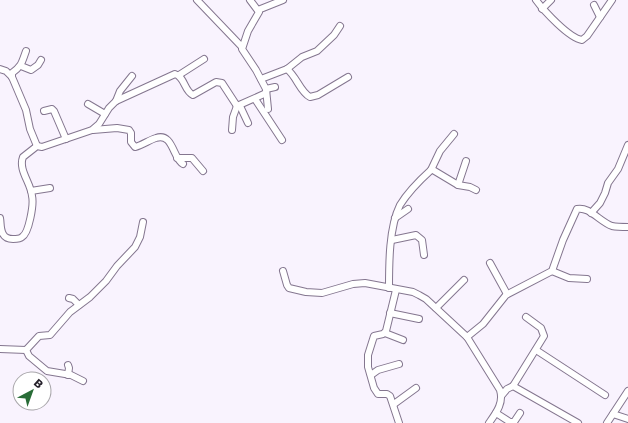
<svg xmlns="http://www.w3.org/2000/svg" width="628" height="423" viewBox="0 0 628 423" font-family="Rubik,sans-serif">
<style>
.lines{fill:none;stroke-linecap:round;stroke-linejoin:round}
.minor-casing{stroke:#84768f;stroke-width:8}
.minor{stroke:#fff;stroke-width:6}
</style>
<rect width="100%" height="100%" fill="#f9f3fe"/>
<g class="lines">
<defs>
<g id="minor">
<polyline points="197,0 242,47"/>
<polyline points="250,0 259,12 248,31 242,49 256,70 266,89 268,109"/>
<path d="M536,0C544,11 569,38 582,40L587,36L612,0"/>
<polyline points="594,5 600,17"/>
<polyline points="542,9 551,0"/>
<polyline points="258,10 283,0"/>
<polyline points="21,66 31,70 38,65 41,60"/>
<polyline points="0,69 6,71 12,77 26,110 30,129 37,146"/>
<path d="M287,69C297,77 300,92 310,97L318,95L348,77"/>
<polyline points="179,75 204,59"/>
<path d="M12,77V73C22,66 22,62 26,51"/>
<polyline points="261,79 287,69 302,57 317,51 334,35 340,26"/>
<polyline points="266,89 275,87"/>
<polyline points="255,99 282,140"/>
<polyline points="116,101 120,91 132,76"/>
<polyline points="88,104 105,114"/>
<polyline points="240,106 248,123"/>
<polyline points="44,111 52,109 54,111 66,139"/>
<path d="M93,130L117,128L129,130L131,133V142L135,147C143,145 149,140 156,138C173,132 173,159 183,164"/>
<polyline points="232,130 233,117 237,106"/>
<polyline points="177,158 192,158 203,171"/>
<polyline points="431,170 440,151 454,134"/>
<polyline points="458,185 466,161"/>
<polyline points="31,191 50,188"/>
<polyline points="591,213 600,203 605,193 608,183 618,169 628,145"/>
<path d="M0,218C1,223 0,229 3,234C5,238 9,239 13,239C16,239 20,239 22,237C29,233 34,204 32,196C31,183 18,170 23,157L37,146L42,147L92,130L99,124L109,108L116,101L175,74C185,77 184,91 193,95L216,82L222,83L237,106L264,94L266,92"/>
<polyline points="395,218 408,209"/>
<polyline points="392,240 416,235 422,240 424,255"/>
<polyline points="490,263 507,294"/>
<path d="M283,271L287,285L289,288L306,292L322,293L353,284L365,283L413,292L419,295L426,299L467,337L500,390C504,403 496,413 489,423"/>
<polyline points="552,271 569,278 587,279"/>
<path d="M389,288C389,264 389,227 400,205C408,192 420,180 431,170H433L458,185L470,187L476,190"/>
<polyline points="396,290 386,331 383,334 374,336 368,355 368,367 374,388 378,394 387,394 390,396 399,423"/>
<polyline points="69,298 73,299 79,305"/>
<polyline points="436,308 464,280"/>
<polyline points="390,313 419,319"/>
<polyline points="385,333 403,340"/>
<path d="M467,337L483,324L506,295L552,271L563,240L577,209C589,206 600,222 612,226C617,227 623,227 628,227"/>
<polyline points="0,349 26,350 39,336 50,335 70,312 90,297 106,281 117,266 135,247 140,237 143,222"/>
<polyline points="26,350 29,356 47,371 71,375 83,381"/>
<polyline points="536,350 605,395"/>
<polyline points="68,375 69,368 68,365"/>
<polyline points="371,375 378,370 399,364"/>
<polyline points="513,386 578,423"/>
<polyline points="502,395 507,389 513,386 544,336 541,328 526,317"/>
<polyline points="394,404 416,388"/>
<polyline points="496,413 510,422 514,422 520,413"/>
<polyline points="613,414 628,419"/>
<polyline points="607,423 628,391"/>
</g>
</defs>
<use href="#minor" class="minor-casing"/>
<use href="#minor" class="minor"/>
</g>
<g transform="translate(32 391) rotate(41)"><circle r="19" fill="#ffffff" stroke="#a8a6aa"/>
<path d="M0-3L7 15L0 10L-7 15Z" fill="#286c37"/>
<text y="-6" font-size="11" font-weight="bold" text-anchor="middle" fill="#26212b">B</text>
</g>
</svg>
